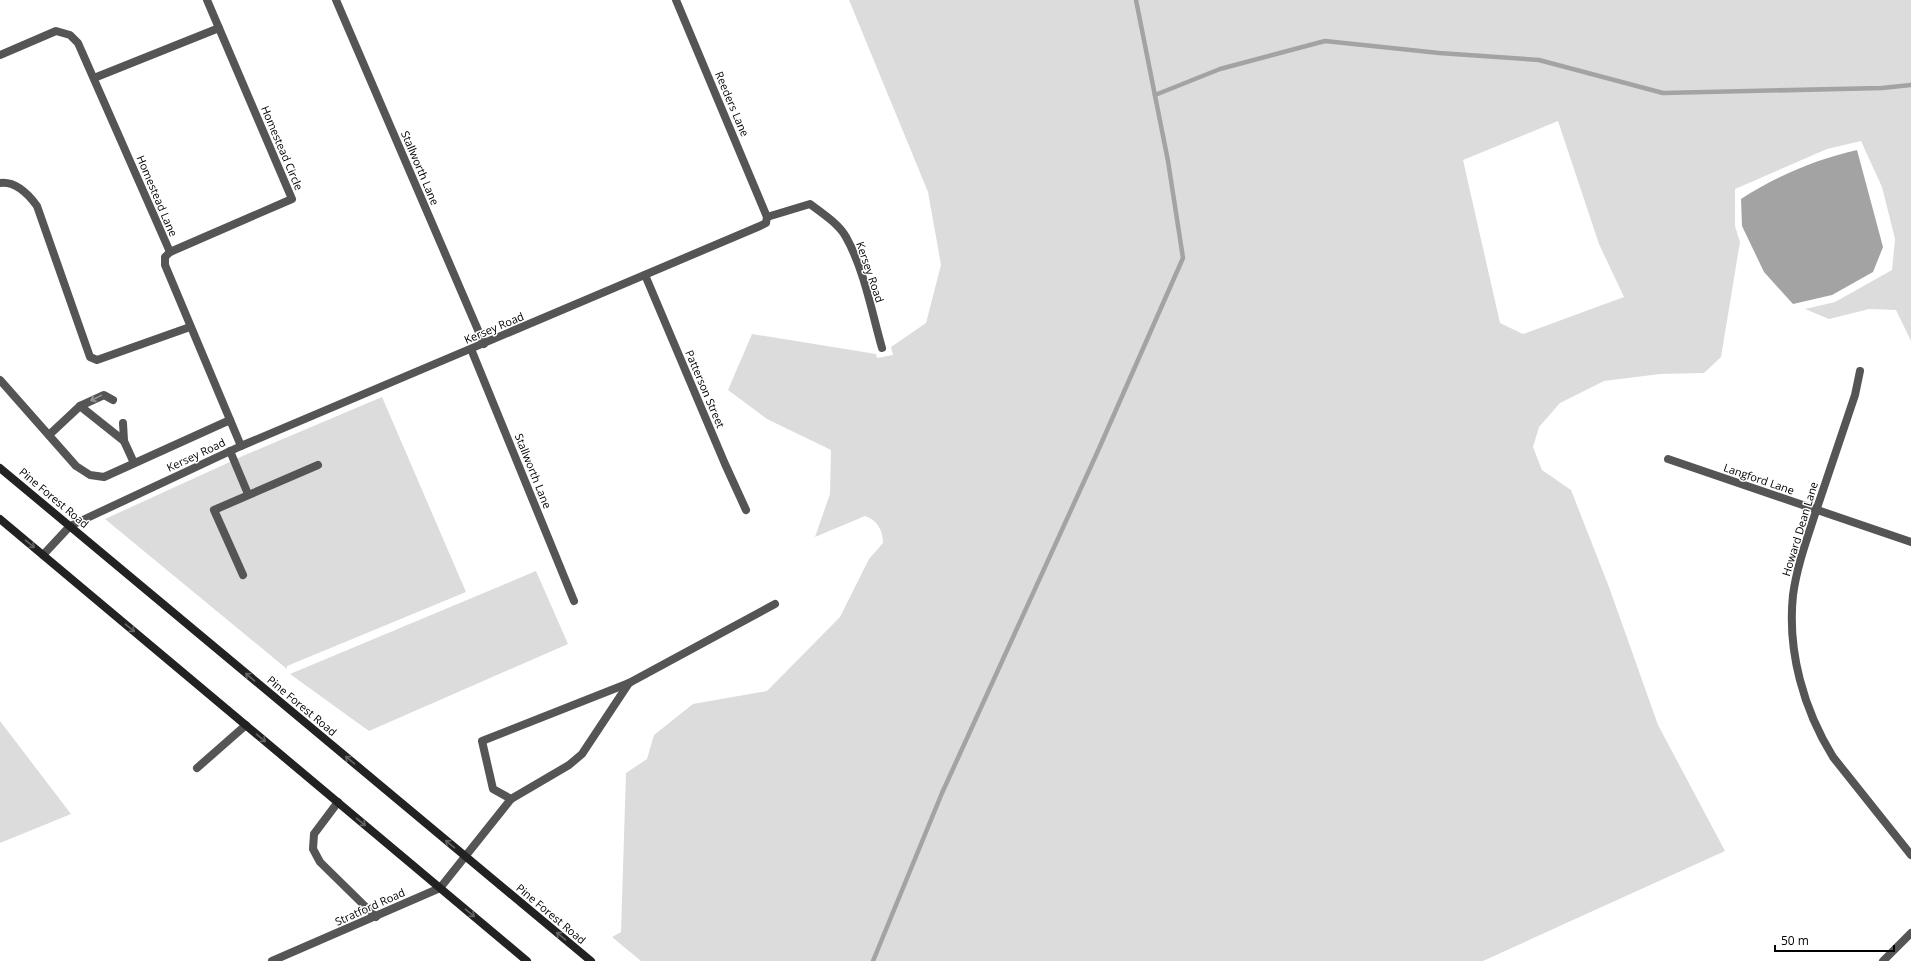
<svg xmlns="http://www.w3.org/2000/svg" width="1911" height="961" viewBox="0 0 1911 961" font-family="'Open Sans',sans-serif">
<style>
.green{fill:#dcdcdc;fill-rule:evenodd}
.water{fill:#a3a3a3}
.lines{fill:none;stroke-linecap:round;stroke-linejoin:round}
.stream{stroke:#a3a3a3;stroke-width:4.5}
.service{stroke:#555;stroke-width:8}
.minor{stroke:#555;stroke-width:8}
.secondary{stroke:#222;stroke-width:8}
.oneway{stroke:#999}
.oneway2{stroke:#646464}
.labels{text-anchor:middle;stroke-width:3;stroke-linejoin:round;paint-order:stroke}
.street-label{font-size:11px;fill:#000;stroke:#fff}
</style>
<rect width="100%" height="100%" fill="#fff"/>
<g class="green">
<path d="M849,0H1911V341L1896,310L1869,309L1829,319L1805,309L1835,302L1892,270L1895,239L1882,187L1861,141L1827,149L1735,189V226L1740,242L1721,357L1704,373L1660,374L1604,381L1560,403L1539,427L1533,447L1542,470L1571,490L1609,587L1658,725L1725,851L1483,961H641L612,937L621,932L626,773L647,759L654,735L693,704L767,691L840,617L869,559L883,543C883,530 877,520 865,516L815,537L830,494L831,450L767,419L728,390L752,334L876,354L877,358L893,355L891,347L926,323L941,265L928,192ZM1558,121L1599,244L1624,297L1523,334L1500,323L1463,160Z"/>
<polygon points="382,397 466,592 287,666 287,669 105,519 245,455"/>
<polygon points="536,571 568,644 369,731 290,674"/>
<polygon points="0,721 71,814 0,843"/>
</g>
<path class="water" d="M1857,150L1883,247L1873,272L1832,295L1793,304L1764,272L1742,226L1741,199C1776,176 1817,159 1857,150Z"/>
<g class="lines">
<g class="stream">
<polyline points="1155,95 1220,69 1325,41 1439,53 1539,60 1663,93 1882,88 1911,85"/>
<polyline points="873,961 942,793 1097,453 1183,258 1168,161 1136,0"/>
</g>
<g class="service">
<polyline points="80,406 104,395 113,400"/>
<polyline points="123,423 124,441"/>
<polyline points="49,435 80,406 124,441 134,463"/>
<polyline points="230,451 248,494"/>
<polyline points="243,575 214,510 318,465"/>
<polyline points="197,768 246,725"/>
<polyline points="338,802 314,834 313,849 320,862 376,917"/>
</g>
<g class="minor">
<polyline points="207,0 292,199 170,252 165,257 165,265 241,446"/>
<polyline points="336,0 484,344"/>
<polyline points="676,0 767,217"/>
<polyline points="0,55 56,31 70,35 78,43 170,252"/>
<polyline points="94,78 219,28"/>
<path d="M0,183C16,181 29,195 37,206L90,357L97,360L190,327"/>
<polyline points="645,275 725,464 746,510"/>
<polyline points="471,349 574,601"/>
<path d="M1860,371L1855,395C1842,433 1830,470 1817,508C1808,536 1797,565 1793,595C1787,652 1804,710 1833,757L1911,855"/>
<polyline points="0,380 76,466 90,475 104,477 230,420"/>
<polyline points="1668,459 1911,542"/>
<path d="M43,555L70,526L241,446L760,226L766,223L767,217L810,204C822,213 839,224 846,237C864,269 872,313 882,348"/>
<polyline points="511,799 493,789 482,741 629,683"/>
<polyline points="272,961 440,888 511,799 569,765 582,754 629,683 775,604"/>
<polyline points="1883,961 1911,933"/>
</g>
<g class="secondary">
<polyline points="0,468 591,961"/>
<polyline points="0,519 527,961"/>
</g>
</g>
<defs><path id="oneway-shaft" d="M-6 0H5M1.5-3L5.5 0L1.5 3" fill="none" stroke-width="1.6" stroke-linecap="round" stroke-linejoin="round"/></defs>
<use class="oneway" href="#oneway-shaft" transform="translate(96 398) rotate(154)"/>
<g class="oneway2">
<use href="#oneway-shaft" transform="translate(30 544) rotate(40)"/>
<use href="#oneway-shaft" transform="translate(130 628) rotate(40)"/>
<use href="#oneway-shaft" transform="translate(250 677) rotate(-140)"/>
<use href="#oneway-shaft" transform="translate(261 738) rotate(40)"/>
<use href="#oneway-shaft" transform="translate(350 760) rotate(-140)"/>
<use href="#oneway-shaft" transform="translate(361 822) rotate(40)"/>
<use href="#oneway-shaft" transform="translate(450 844) rotate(-140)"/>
<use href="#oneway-shaft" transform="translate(470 913) rotate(40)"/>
<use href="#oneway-shaft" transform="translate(561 936) rotate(-140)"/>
</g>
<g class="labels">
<g class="street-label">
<text transform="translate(732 104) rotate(67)" y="4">Reeders Lane</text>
<text transform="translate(282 148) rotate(67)" y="4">Homestead Circle</text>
<text transform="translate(420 168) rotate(67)" y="4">Stallworth Lane</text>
<text transform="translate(157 196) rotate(67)" y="4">Homestead Lane</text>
<text transform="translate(870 272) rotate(71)" y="4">Kersey Road</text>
<text transform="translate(494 328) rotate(-23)" y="4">Kersey Road</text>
<text transform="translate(705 389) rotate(67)" y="4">Patterson Street</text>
<text transform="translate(196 455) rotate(-25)" y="4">Kersey Road</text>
<text transform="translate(533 471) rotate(68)" y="4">Stallworth Lane</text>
<text transform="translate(1759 479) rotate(19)" y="4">Langford Lane</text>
<text transform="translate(54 498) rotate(40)" y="4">Pine Forest Road</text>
<text transform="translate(1800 529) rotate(-73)" y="4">Howard Dean Lane</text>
<text transform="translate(302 706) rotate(40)" y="4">Pine Forest Road</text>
<text transform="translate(370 907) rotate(-24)" y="4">Stratford Road</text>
<text transform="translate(551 914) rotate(40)" y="4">Pine Forest Road</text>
</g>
</g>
<path d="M1775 945v6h119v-6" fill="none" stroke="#000000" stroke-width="2"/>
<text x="1781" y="945" font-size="12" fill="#000000" stroke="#ffffff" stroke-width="3" paint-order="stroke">50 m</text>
</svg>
